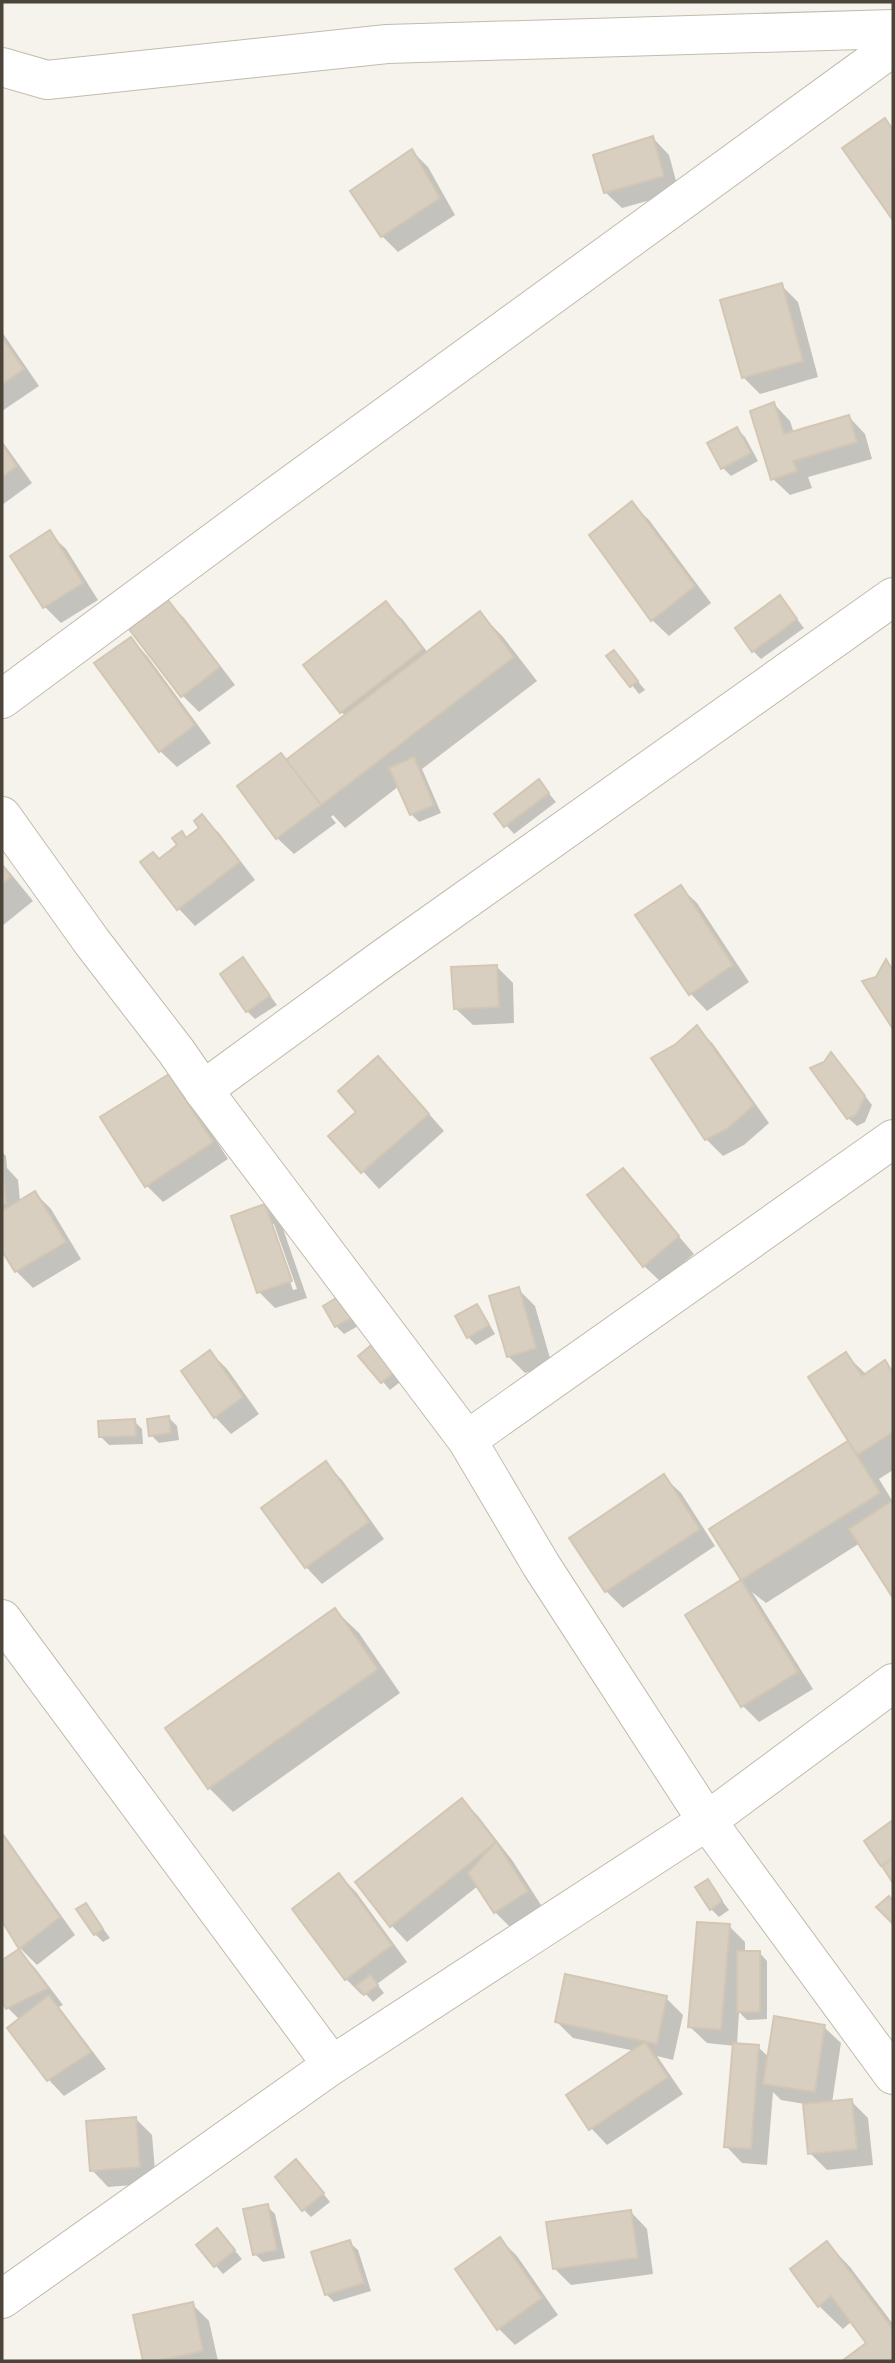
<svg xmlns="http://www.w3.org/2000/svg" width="895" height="2363" viewBox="0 0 895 2363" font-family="'Work Sans',sans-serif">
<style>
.shadow{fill:#0003;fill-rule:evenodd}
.building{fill:#d8cfc1;stroke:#d3c7b4;stroke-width:2}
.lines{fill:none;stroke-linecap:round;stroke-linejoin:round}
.minor-casing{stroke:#c2bbae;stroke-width:40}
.minor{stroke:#fff;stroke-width:38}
</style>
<rect width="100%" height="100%" fill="#f6f3ec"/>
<g class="shadow">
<polygon points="885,120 893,129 893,217 845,148"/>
<polygon points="653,138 669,155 679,192 622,208 605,192"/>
<polygon points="412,151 428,167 455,215 398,252 382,236"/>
<polygon points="781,285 798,302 818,377 760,394 743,377"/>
<polygon points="2,332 39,386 2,411"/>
<polygon points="774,404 790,421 794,433 849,417 865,434 872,459 808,477 812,488 790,495 773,479"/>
<polygon points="737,429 745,437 758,461 731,476 723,468"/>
<polygon points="2,441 32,483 2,505"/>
<polygon points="632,504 649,520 711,603 669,636 652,620"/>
<polygon points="49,533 66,549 98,600 61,623 45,607"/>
<polygon points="780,597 804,628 761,659 753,651"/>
<polygon points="168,602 184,618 235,685 199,712 183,696 132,630"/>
<polygon points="386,604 403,620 428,653 480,613 503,637 537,681 422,769 441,813 419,822 411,814 399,786 345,828 333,815 331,817 336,823 294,854 277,838 287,761 346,716 341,712"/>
<polygon points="131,639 147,656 211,743 177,767 160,751"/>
<polygon points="614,652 645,690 639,694 609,656"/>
<polygon points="546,790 556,802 514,834 496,814"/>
<polygon points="202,817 219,833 255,880 195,926 179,909 143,862 160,861 179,846 181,833 187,839 201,828"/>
<polygon points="2,863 33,901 2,926"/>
<polygon points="680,887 697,903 749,982 707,1011 691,994 638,915"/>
<polygon points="243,960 277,1005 255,1019 247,1011"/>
<polygon points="496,966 513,983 514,1023 473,1025 456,1009"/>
<polygon points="697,1027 713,1044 769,1123 744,1145 723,1156 706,1139 677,1046"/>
<polygon points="825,1063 839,1063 872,1105 865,1122 857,1126 848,1118"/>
<polygon points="394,1074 444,1131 379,1189 331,1136 359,1112"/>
<polygon points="168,1076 185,1092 228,1159 163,1202 147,1186"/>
<polygon points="2,1152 6,1156 7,1168 18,1180 20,1202 35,1193 51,1209 81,1259 33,1288 16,1271 2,1248"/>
<polygon points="622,1170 694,1254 661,1282 644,1266"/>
<path d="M265,1206L281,1223L307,1298L275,1308L259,1292ZM270,1224H274L297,1289L293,1290Z"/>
<polygon points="518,1289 535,1306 552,1365 525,1373 508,1356"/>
<polygon points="326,1306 367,1321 344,1334 336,1326"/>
<polygon points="476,1307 484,1315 495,1334 476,1345 468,1337"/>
<polygon points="210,1352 227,1369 259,1414 231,1434 215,1417"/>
<polygon points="846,1355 867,1375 885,1363 893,1371 893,1470 879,1479 893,1502 893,1595 860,1543 766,1603 752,1592 813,1689 759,1722 742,1705 687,1616 743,1581 711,1530 851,1442"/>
<polygon points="361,1356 410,1374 390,1390"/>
<polygon points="169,1418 177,1426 179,1440 159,1443 151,1435"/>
<polygon points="134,1421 142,1429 143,1444 109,1445 101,1437"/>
<polygon points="326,1464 342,1480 384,1539 322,1584 306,1567"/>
<polygon points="664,1477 681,1493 715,1546 623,1608 606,1591"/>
<polygon points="335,1610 359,1633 400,1693 233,1812 209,1788"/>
<polygon points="462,1800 478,1816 512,1860 543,1908 512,1929 495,1912 478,1886 407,1942 391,1925"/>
<polygon points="2,1832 75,1935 37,1965 20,1948 2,1918"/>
<polygon points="339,1875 356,1892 407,1962 377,1984 384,1993 373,2002 365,1993 362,1995 346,1979"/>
<polygon points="707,1881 729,1910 719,1917 711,1909"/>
<polygon points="86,1905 110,1938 103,1942 95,1934"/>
<polygon points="729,1926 745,1942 745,1953 759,1952 767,1961 767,2019 747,2020 739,2012 737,2045 758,2047 769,2057 824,2027 841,2043 832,2103 851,2101 868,2118 873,2165 827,2170 810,2153 805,2104 781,2100 773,2092 767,2165 742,2163 726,2146 735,2046 707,2043 690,2027"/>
<polygon points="19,1952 35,1968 63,2005 59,2007 106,2069 64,2096 48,2079 20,2020 8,2008 2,1997 2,1962"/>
<polygon points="666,1998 683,2015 673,2060 657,2056 683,2094 607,2145 591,2128 635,2051 573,2038 557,2022"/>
<polygon points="136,2119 152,2135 156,2183 108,2187 92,2170"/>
<polygon points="304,2169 330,2202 311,2217 303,2209"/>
<polygon points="267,2206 275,2214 285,2258 263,2262 255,2254"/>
<polygon points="631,2212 647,2229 653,2274 571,2285 555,2269"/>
<polygon points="225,2239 242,2259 223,2274 198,2245"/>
<polygon points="500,2239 517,2256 558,2315 515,2345 499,2329 457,2269"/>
<polygon points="349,2242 358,2250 371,2291 334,2302 326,2294"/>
<polygon points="827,2243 850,2267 893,2324 893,2361 845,2361 869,2343 852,2321 843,2329 819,2306"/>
<polygon points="192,2304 209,2321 218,2361 144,2361 135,2317"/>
</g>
<g class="building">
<polygon points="885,118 893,130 892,219 842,148"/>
<polygon points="653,136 664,176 604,193 593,155"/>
<polygon points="412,149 440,198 381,237 350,191"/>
<polygon points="782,283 803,361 742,378 720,300"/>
<polygon points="2,337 24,369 2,384"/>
<polygon points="774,402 784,434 849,415 857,442 793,461 797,471 771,480 750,411"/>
<polygon points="737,427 751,453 721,469 707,443"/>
<polygon points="2,444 17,466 2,477"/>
<polygon points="632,501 695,586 651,621 589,535"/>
<polygon points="50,530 83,583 43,608 10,556"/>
<polygon points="780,595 797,619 752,652 735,628"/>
<polygon points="168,600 220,667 181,697 129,629"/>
<polygon points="386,601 423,649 340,713 303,665"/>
<polygon points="480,611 514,657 321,805 286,760"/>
<polygon points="131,637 195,725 159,752 94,663"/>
<polygon points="614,650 638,681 630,687 606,656"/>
<polygon points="281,753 321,805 276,839 237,786"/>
<polygon points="414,757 434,805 410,815 389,768"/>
<polygon points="539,779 549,793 504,827 494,814"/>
<polygon points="202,814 240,862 177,910 140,862 153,852 159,859 177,845 172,838 182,831 186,838 199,828 194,821"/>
<polygon points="2,865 11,877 2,884"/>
<polygon points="681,885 733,965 689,995 635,915"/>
<polygon points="243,957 270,996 246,1012 220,974"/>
<polygon points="886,959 893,971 893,1029 862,981 876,977"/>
<polygon points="497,965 499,1007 454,1009 451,967"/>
<polygon points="697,1025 754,1105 727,1129 705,1140 651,1058 676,1044"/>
<polygon points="831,1052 865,1096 857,1114 847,1119 810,1068 824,1062"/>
<polygon points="378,1056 429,1114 361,1173 328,1136 356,1112 338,1091"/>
<polygon points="169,1074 213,1142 145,1187 100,1117"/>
<polygon points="2,1161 6,1203 2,1204"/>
<polygon points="623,1168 679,1236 643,1267 587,1195"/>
<polygon points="35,1191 66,1242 15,1272 2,1251 2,1211"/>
<polygon points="265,1204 292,1281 257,1293 231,1216"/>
<polygon points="519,1287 536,1348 507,1357 489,1296"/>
<polygon points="348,1291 360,1313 335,1327 323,1306"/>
<polygon points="477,1304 489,1325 467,1338 455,1316"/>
<polygon points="381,1337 403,1365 381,1383 358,1356"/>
<polygon points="210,1350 243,1397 214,1418 181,1371"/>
<polygon points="846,1352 862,1376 885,1360 893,1373 893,1432 857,1455 808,1377"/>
<polygon points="169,1416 171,1433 149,1436 147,1419"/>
<polygon points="135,1419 136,1436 99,1437 98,1421"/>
<polygon points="848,1441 880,1493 741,1580 709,1529"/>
<polygon points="326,1461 369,1522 305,1568 261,1508"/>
<polygon points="664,1474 700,1529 605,1592 569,1538"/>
<polygon points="893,1500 893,1598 849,1529"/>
<polygon points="741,1580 798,1672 741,1707 685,1615"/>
<polygon points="335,1608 378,1669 208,1789 165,1728"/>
<polygon points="462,1798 496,1842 390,1927 355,1882"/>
<polygon points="893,1820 893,1858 881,1866 864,1841"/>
<polygon points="2,1833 60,1917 19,1949 2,1921"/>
<polygon points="496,1842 528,1891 494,1913 468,1873"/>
<polygon points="893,1858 893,1883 882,1866"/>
<polygon points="339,1873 392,1945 345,1980 292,1909"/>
<polygon points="708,1879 722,1901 710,1910 695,1887"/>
<polygon points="889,1896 893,1901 893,1924 876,1907"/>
<polygon points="86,1903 103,1929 94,1935 76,1909"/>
<polygon points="697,1922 730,1924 721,2030 688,2027"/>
<polygon points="19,1949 48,1988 6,2009 2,2001 2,1960"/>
<rect x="737" y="1951" width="23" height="61"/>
<polygon points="565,1974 667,1996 657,2044 555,2022"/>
<polygon points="370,1975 378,1985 364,1995 356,1986"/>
<polygon points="49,1995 91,2052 47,2081 7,2028"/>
<polygon points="774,2016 825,2025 815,2092 763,2084"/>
<polygon points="645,2042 668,2077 589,2130 566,2095"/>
<polygon points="733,2043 759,2045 751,2149 724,2147"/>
<polygon points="852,2099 857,2149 808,2154 803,2104"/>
<polygon points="136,2117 140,2167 90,2171 86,2121"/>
<polygon points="296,2159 324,2193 302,2211 275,2177"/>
<polygon points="268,2204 277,2250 253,2255 243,2209"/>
<polygon points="631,2210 638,2258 553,2269 546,2222"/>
<polygon points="217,2228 235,2250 214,2267 196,2245"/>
<polygon points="500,2237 542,2298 497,2330 455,2269"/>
<polygon points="350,2240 364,2283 325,2295 311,2252"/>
<polygon points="827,2241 893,2329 893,2361 842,2361 866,2343 831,2296 818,2307 790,2269"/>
<polygon points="193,2302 203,2351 156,2361 143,2361 133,2315"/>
</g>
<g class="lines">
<defs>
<g id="minor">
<polyline points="2,67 47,80 387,44 893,29"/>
<polyline points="2,699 261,507 893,47"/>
<polyline points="2,816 92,942 176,1051 203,1090 467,1440 541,1565 707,1821 893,2075"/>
<polyline points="203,1090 381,960 893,597"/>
<polyline points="467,1440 893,1139"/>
<polyline points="2,1619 332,2065"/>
<polyline points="2,2299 332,2065 707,1821 893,1683"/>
</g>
</defs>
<use href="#minor" class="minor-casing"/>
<use href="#minor" class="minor"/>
</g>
<rect width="895" height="2363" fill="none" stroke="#4b4439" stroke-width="7"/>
</svg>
